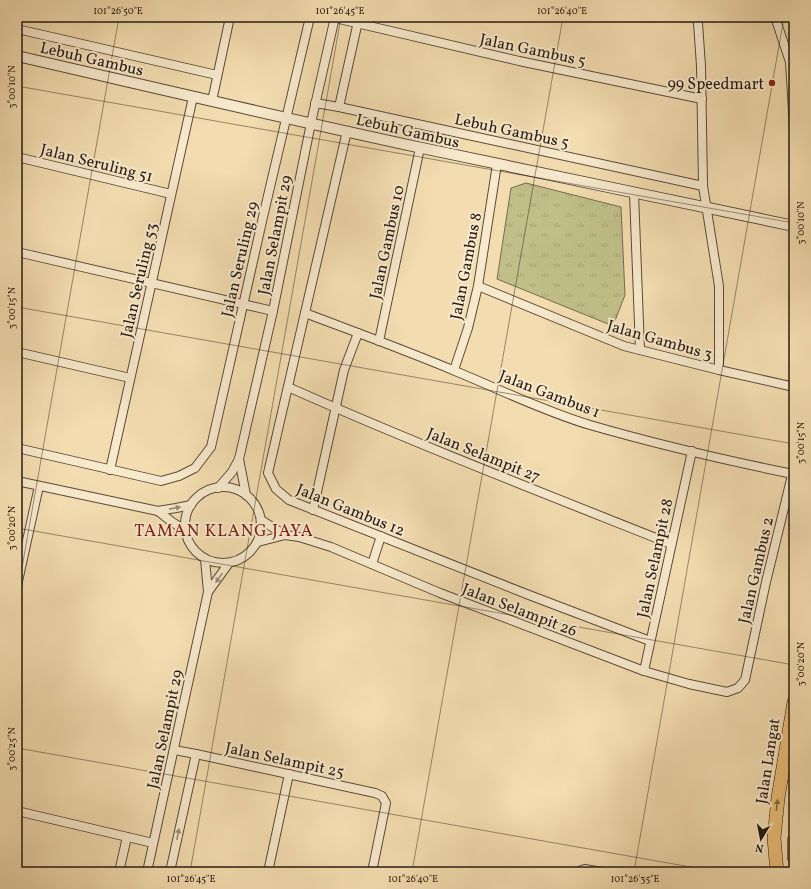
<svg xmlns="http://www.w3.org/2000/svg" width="811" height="889" viewBox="0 0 811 889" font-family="Vollkorn,serif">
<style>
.park{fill:url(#park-tufts);stroke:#746c4c}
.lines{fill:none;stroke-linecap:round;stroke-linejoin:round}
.minor-casing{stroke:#5a4b3a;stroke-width:10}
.tertiary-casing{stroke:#5a4b3a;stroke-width:12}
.trunk-casing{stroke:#271a12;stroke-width:14}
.minor{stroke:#f7e9cc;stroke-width:8}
.tertiary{stroke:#f7e9cc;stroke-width:10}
.trunk{stroke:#eabe78;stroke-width:13}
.oneway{fill:#998c78}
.oneway2{fill:#886c45}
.ticks{fill:none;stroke:#271a12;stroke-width:1;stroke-opacity:0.45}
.poi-dot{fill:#8f2418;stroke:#f7e9cc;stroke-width:1.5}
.labels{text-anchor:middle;stroke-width:4;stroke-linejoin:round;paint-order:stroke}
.street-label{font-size:16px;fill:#271a12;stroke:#f7e9cc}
.poi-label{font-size:16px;fill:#271a12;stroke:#f7e9cc;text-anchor:end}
.neighbourhood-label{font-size:17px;letter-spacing:1px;fill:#7a1f14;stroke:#f7e9cc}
.neatline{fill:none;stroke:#271a12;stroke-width:1.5}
.ticks-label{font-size:10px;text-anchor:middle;fill:#271a12}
</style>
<defs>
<pattern id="park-tufts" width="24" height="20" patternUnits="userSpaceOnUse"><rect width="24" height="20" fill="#c0bf87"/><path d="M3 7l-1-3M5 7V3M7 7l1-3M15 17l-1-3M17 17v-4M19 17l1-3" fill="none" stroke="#a5a474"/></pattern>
</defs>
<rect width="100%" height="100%" fill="#f3ddb0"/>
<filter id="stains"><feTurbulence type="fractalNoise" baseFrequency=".005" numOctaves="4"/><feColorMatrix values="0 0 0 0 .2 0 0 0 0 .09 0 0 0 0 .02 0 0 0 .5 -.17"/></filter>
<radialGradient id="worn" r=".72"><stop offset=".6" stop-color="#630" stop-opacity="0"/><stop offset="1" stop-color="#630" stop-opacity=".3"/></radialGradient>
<polygon class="park" points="526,183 621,207 625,295 613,326 497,279 511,188"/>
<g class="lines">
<defs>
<g id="minor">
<polyline points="696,17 698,23 701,66 703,186 719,286 719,370"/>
<polyline points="775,17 790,62 794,128"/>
<polyline points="335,18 519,61 702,99"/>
<polyline points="17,29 217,75"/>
<polyline points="212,101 230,17"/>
<polyline points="315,103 339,107 703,186"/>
<polyline points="339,107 359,17"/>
<polyline points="347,131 268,473 276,489 289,500 529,595 650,641"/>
<polyline points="17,157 171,194"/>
<polyline points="634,193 640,350"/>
<polyline points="17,252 273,311"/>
<polyline points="478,286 624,346 719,370 794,387"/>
<path d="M305,313C355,332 405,350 455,371C499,389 543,411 590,425C656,444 724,460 793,474"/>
<polyline points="379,341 420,148"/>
<polyline points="17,352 130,378"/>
<polyline points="454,370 468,328 478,286 497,164"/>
<path d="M288,387C414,443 543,493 671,544"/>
<polyline points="17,448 161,481 179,476 195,468 211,447 263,217 310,17"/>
<polyline points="239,459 246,495"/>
<polyline points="110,470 193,97"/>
<polyline points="17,481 158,511 176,508 191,505"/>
<circle cx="223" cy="525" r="38"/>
<polyline points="218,488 232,472 239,459 273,311 311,123 335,17"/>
<polyline points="313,510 344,370 358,333"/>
<polyline points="158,511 172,522 185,530"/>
<polyline points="261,520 285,535"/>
<polyline points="258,542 285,535 299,537 331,547 440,593 644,671 689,684 727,692 738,688 745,680 766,582 794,467"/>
<polyline points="372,564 381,536"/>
<polyline points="17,586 39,486"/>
<polyline points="208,592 229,563"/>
<polyline points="644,671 692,451"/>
<polyline points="174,750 196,754 375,793 382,796 386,803 372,872"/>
<polyline points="17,811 153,843"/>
<polyline points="119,872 127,837"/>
<polyline points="147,872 208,592 205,559"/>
<polyline points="170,872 196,754"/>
<polyline points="268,872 289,774"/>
<polyline points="577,872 585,869 602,872"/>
</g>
<path id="tertiary" d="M17,56C152,87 287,119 422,148C546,175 670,199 794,226"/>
<g id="trunk">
<polyline points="794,840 794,857"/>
<polyline points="777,872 774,838 778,798 794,702"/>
</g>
</defs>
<use href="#minor" class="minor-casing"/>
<use href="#tertiary" class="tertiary-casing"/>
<use href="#trunk" class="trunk-casing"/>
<use href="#minor" class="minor"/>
<use href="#tertiary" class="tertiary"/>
<use href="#trunk" class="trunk"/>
</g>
<defs><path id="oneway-solid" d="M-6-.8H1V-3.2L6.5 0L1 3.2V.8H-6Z"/></defs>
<g class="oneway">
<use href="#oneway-solid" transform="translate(175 508) rotate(-11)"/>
<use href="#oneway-solid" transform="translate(219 578) rotate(125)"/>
<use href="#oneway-solid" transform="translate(178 834) rotate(-78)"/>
</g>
<use class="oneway2" href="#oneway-solid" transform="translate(777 805) rotate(-84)"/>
<path class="ticks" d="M17,86L794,223M17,307L794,444M17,528L794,665M17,596L119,17M17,748L719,872M190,872L341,17M412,872L563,17M634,872L784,17"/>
<circle class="poi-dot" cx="772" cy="83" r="4"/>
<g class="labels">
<g class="street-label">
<text transform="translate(533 49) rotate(12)" y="6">Jalan Gambus 5</text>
<text transform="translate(92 58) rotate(13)" y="6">Lebuh Gambus</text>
<text transform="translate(408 130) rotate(13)" y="6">Lebuh Gambus</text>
<text transform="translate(512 130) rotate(12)" y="6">Lebuh Gambus 5</text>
<text transform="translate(97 162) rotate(14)" y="6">Jalan Seruling 51</text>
<text transform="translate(274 235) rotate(-79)" y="6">Jalan Selampit 29</text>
<text transform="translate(386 242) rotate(-78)" y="6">Jalan Gambus 10</text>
<text transform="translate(239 259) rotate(-77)" y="6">Jalan Seruling 29</text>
<text transform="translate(465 266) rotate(-79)" y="6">Jalan Gambus 8</text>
<text transform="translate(138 280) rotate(-77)" y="6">Jalan Seruling 53</text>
<text transform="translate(660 339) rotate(16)" y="6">Jalan Gambus 3</text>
<text transform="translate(550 393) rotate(21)" y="6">Jalan Gambus 1</text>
<text transform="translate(484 454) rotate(22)" y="6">Jalan Selampit 27</text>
<text transform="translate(351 509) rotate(22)" y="6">Jalan Gambus 12</text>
<text transform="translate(654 558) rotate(-78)" y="6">Jalan Selampit 28</text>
<text transform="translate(755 570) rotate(-77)" y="6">Jalan Gambus 2</text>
<text transform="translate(520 609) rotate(21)" y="6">Jalan Selampit 26</text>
<text transform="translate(164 729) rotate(-78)" y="6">Jalan Selampit 29</text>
<text transform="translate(285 759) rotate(12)" y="6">Jalan Selampit 25</text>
<text transform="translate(767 761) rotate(-81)" y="6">Jalan Langat</text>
</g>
<g class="poi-label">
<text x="764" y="89">99 Speedmart</text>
</g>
<g class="neighbourhood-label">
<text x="224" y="536">TAMAN KLANG JAYA</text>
</g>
</g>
<rect width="811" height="889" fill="none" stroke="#f3ddb0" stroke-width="44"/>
<g transform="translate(761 839) rotate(190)" stroke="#f7e9cc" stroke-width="3" paint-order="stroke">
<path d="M0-3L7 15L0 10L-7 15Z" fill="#271a12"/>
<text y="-6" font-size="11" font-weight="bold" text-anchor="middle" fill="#271a12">N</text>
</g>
<rect x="22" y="22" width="767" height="845" class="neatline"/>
<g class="ticks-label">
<text x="118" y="14">101°26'50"E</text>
<text x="340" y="14">101°26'45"E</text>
<text x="562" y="14">101°26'40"E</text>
<text transform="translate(11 87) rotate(-90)" y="4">3°00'10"N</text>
<text transform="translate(800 223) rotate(-90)" y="4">3°00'10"N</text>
<text transform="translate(11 308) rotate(-90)" y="4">3°00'15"N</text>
<text transform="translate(800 443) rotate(-90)" y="4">3°00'15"N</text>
<text transform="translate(11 528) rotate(-90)" y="4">3°00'20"N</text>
<text transform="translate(800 664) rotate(-90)" y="4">3°00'20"N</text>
<text transform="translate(11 749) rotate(-90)" y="4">3°00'25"N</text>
<text x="191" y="882">101°26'45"E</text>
<text x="413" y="882">101°26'40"E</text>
<text x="635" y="882">101°26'35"E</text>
</g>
<rect width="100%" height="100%" filter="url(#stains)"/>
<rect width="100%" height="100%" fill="url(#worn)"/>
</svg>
